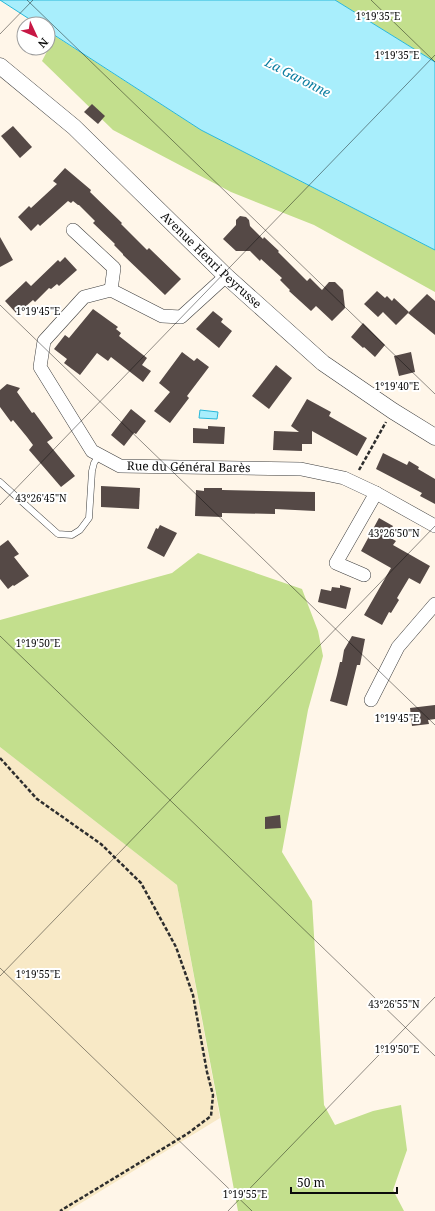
<svg xmlns="http://www.w3.org/2000/svg" width="435" height="1211" viewBox="0 0 435 1211" font-family="'Noto Serif',serif">
<style>
.farmland{fill:#f8e9c6}
.forest{fill:#c3df8d}
.water{fill:#a8eefc;stroke:#28b8da}
.building{fill:#554946}
.lines{fill:none;stroke-linecap:round;stroke-linejoin:round}
.service-casing{stroke:#3e3e3e;stroke-width:7}
.minor-casing{stroke:#3e3e3e;stroke-width:14}
.tertiary-casing{stroke:#3e3e3e;stroke-width:17}
.path{stroke:#2d2d2d;stroke-width:2.5;stroke-dasharray:4 2;stroke-linecap:butt}
.service{stroke:#fff;stroke-width:6}
.minor{stroke:#fff;stroke-width:13}
.tertiary{stroke:#fff;stroke-width:16}
.ticks{fill:none;stroke:#0b0b0b;stroke-width:1;stroke-opacity:0.45}
.labels{text-anchor:middle;stroke-width:4;stroke-linejoin:round;paint-order:stroke}
.street-label{font-size:12px;fill:#0b0b0b;stroke:#fff}
.water-label{font-size:13px;font-style:italic;fill:#0a7da0;stroke:#fff}
.ticks-label{font-size:10px;text-anchor:middle;fill:#0b0b0b;stroke:#fff;stroke-width:4;stroke-linejoin:round;paint-order:stroke}
</style>
<rect width="100%" height="100%" fill="#fff6e9"/>
<polygon class="farmland" points="0,747 177,885 220,1118 68,1211 0,1211"/>
<g class="forest">
<polygon points="335,0 435,0 435,62"/>
<polygon points="55,36 201,130 435,250 435,292 314,225 231,192 113,130 42,61"/>
<polygon points="198,553 302,589 318,631 323,656 308,710 282,852 312,901 324,1105 335,1125 373,1111 401,1105 407,1150 393,1190 404,1211 238,1211 177,885 0,747 0,620 172,573"/>
</g>
<g class="water">
<polygon points="0,0 335,0 435,62 435,250 201,130 48,31 48,24 37,24"/>
<polygon points="200,410 218,412 217,419 199,418"/>
</g>
<g class="building">
<polygon points="92,104 105,116 98,124 84,112"/>
<polygon points="13,126 32,147 20,158 1,136"/>
<polygon points="65,168 91,190 90,192 122,223 121,224 147,250 149,248 181,279 165,295 123,255 123,254 114,245 115,244 93,223 95,221 79,205 78,205 73,201 71,203 68,201 40,226 38,224 31,231 18,217 29,206 31,208 57,184 53,181"/>
<polygon points="240,216 246,217 249,220 250,226 263,239 264,237 279,251 278,252 307,281 310,278 322,290 329,282 335,282 343,290 345,308 332,321 316,306 311,311 289,291 290,290 280,280 282,278 261,259 260,261 250,251 236,251 223,239 236,225 236,220"/>
<polygon points="0,237 13,260 0,267"/>
<polygon points="65,257 77,270 59,286 57,284 51,289 49,288 35,302 33,300 17,314 5,301 26,281 31,286 58,260 60,262"/>
<polygon points="377,291 385,298 387,296 392,301 394,298 409,312 396,325 383,312 378,317 364,304"/>
<polygon points="427,294 435,301 435,335 408,313"/>
<polygon points="93,309 118,327 116,329 121,333 119,336 147,358 142,365 151,371 143,382 111,357 108,361 97,353 80,375 64,363 67,359 54,349 65,335 69,338"/>
<polygon points="213,311 223,319 221,322 232,331 219,348 196,329"/>
<polygon points="363,323 385,345 375,357 364,347 363,348 351,337"/>
<polygon points="182,352 194,361 197,358 209,367 187,396 189,398 170,423 154,411 170,392 159,383"/>
<polygon points="411,352 415,372 399,376 394,356"/>
<polygon points="276,365 292,378 269,409 252,396"/>
<polygon points="7,384 20,388 17,392 32,413 34,412 53,438 47,442 75,476 61,487 29,450 33,445 27,437 13,420 11,422 0,407 0,390"/>
<polygon points="307,399 331,412 329,416 367,438 357,456 312,431 312,444 302,444 302,451 273,450 274,431 299,432 291,426"/>
<polygon points="131,409 146,421 136,434 134,433 124,446 111,435"/>
<polygon points="208,426 225,427 224,444 193,443 193,428 208,429"/>
<polygon points="383,453 407,465 409,461 419,467 418,469 435,479 435,504 420,496 422,493 376,469"/>
<polygon points="101,486 140,488 139,509 101,507"/>
<polygon points="204,488 222,488 222,490 315,492 315,511 275,509 275,514 222,513 222,517 195,516 196,490 204,491"/>
<polygon points="379,518 393,526 387,536 396,541 393,545 430,566 420,584 409,578 397,598 399,600 391,613 389,612 382,625 364,615 391,568 361,551"/>
<polygon points="160,525 177,533 164,557 147,548 156,528 158,529"/>
<polygon points="8,540 19,554 14,557 29,576 14,586 13,585 8,589 0,579 0,546"/>
<polygon points="340,585 351,588 346,609 318,602 321,589 331,591 332,587 340,588"/>
<polygon points="352,636 365,639 360,665 357,665 347,706 330,701 337,675 340,662 342,662 344,650"/>
<polygon points="435,705 435,719 428,720 429,724 412,726 410,708"/>
<polygon points="280,815 281,828 265,829 265,817"/>
</g>
<g class="lines">
<defs>
<polyline id="service" points="0,482 58,534 72,535 80,530 89,518 92,471 94,463 99,455"/>
<g id="minor">
<polyline points="73,230 114,268 111,290"/>
<path id="s1" d="M226,276L181,317L162,316L111,290L84,297L44,341L40,367L92,451L120,466L301,469L344,478L376,493L435,526"/>
<polyline points="364,575 336,563 376,493"/>
<polyline points="371,700 398,647 435,604"/>
</g>
<g id="tertiary">
<path id="s2" d="M0,66L74,127L226,276L323,363L393,411L435,437"/>
</g>
</defs>
<use href="#service" class="service-casing"/>
<use href="#minor" class="minor-casing"/>
<use href="#tertiary" class="tertiary-casing"/>
<g class="path">
<polyline points="359,470 386,422"/>
<polyline points="0,758 37,799 101,844 141,883 176,947 193,995 207,1072 213,1095 211,1116 187,1134 60,1211"/>
</g>
<use href="#service" class="service"/>
<use href="#minor" class="minor"/>
<use href="#tertiary" class="tertiary"/>
</g>
<path class="ticks" d="M27,0L435,394M371,0L435,62M0,34L33,0M0,305L435,725M0,505L435,55M0,636L435,1056M0,968L252,1211M0,976L435,526M228,1211L435,997"/>
<g class="labels">
<g class="street-label">
<text dy="4" stroke="none"><textPath href="#s2" startOffset="287">Avenue Henri Peyrusse</textPath></text>
<text dy="4" stroke="none"><textPath href="#s1" startOffset="450">Rue du Général Barès</textPath></text>
</g>
<g class="water-label">
<text transform="translate(298 77) rotate(27)" y="5">La Garonne</text>
</g>
</g>
<g class="ticks-label">
<text x="378" y="20">1°19'35"E</text>
<text x="397" y="59">1°19'35"E</text>
<text x="38" y="315">1°19'45"E</text>
<text x="397" y="390">1°19'40"E</text>
<text x="41" y="502">43°26'45"N</text>
<text x="394" y="537">43°26'50"N</text>
<text x="38" y="647">1°19'50"E</text>
<text x="397" y="722">1°19'45"E</text>
<text x="38" y="978">1°19'55"E</text>
<text x="394" y="1008">43°26'55"N</text>
<text x="397" y="1053">1°19'50"E</text>
<text x="245" y="1198">1°19'55"E</text>
</g>
<g transform="translate(36 36) rotate(134)"><circle r="19" fill="#ffffff" stroke="#9d9d9d"/>
<path d="M0-3L7 15L0 10L-7 15Z" fill="#c71744"/>
<text y="-6" font-size="11" font-weight="bold" text-anchor="middle" fill="#0b0b0b">N</text>
</g>
<path d="M291 1187v6h106v-6" fill="none" stroke="#0b0b0b" stroke-width="2"/>
<text x="297" y="1187" font-size="12" fill="#0b0b0b" stroke="#ffffff" stroke-width="3" paint-order="stroke">50 m</text>
</svg>
